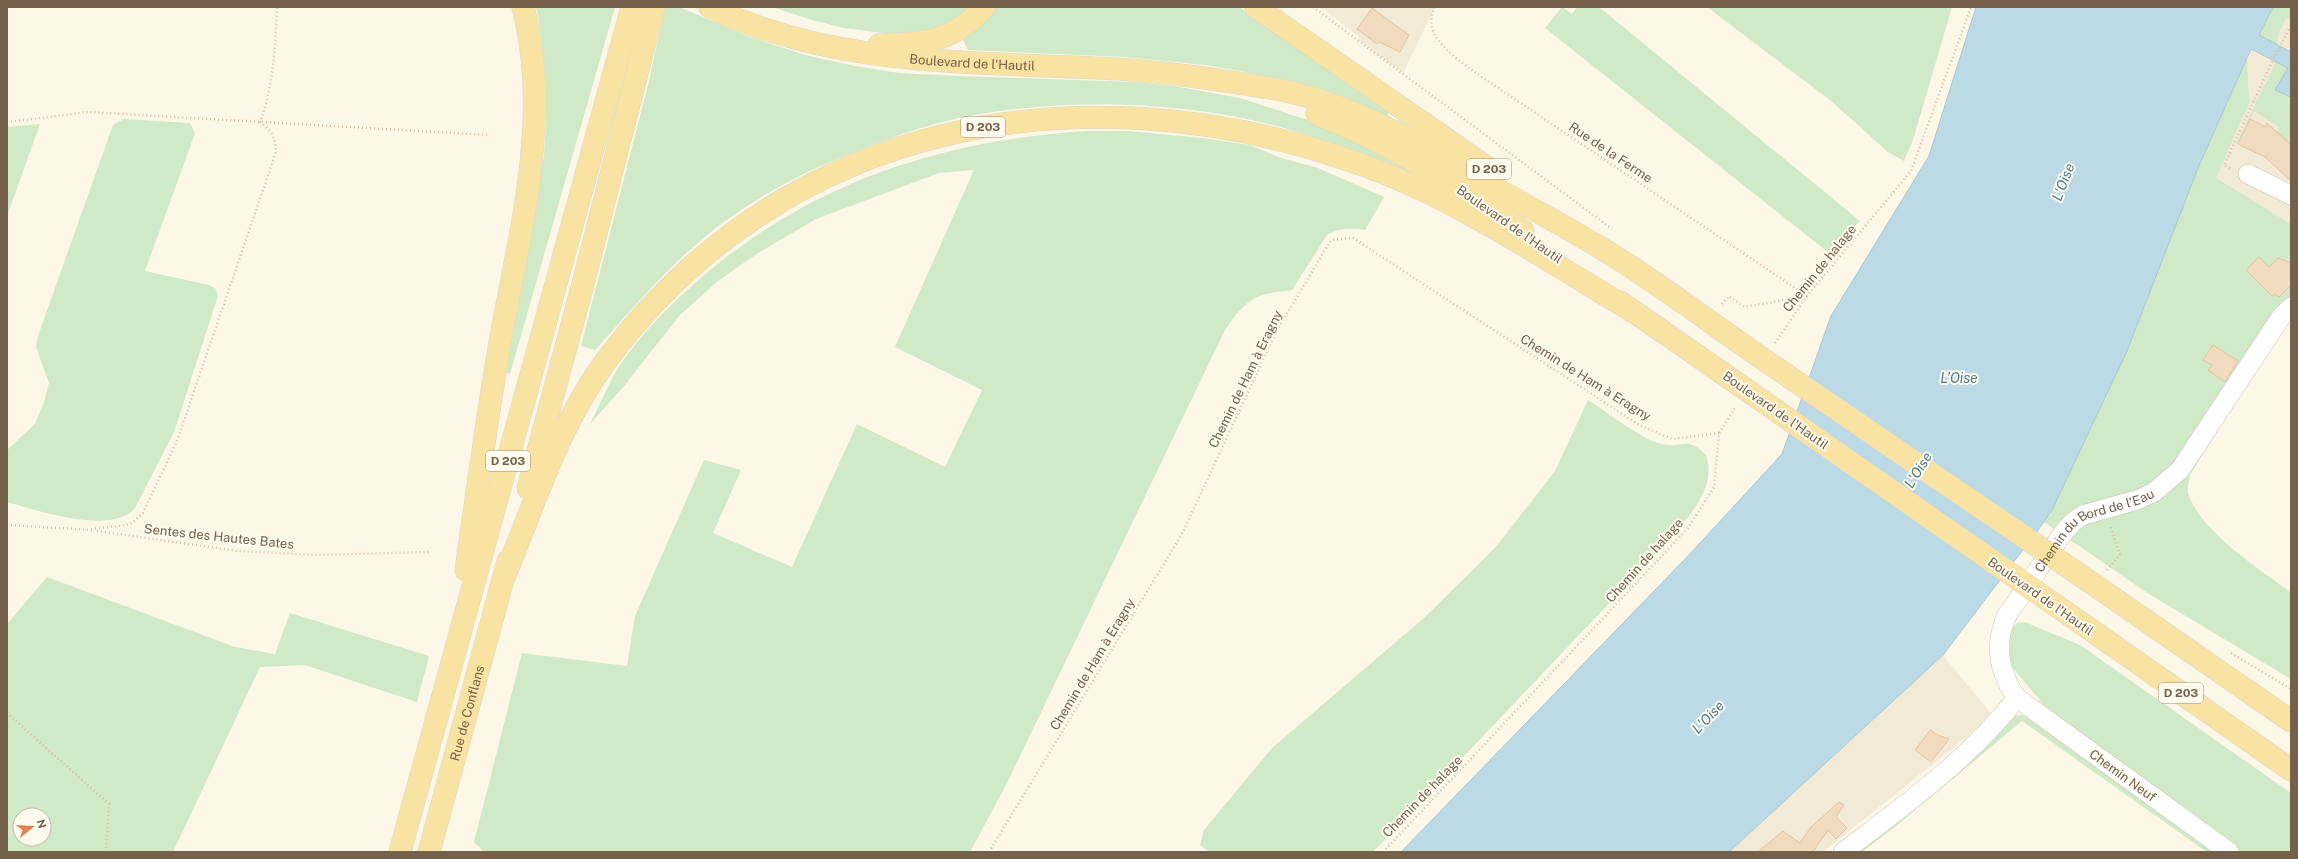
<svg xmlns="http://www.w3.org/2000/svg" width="2298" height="859" viewBox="0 0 2298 859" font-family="'Public Sans',sans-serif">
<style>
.residential{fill:#f3ead6}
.green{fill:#d0e9c6;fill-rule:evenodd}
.water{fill:#bcdae5;stroke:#a3c8d7}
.building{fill:#f0dac0;stroke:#e3c3a1}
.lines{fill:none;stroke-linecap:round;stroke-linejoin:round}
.minor-casing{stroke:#cdc0ae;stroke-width:20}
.major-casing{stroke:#dbd6d0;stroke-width:23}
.path{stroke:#d6bda3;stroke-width:2.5;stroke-dasharray:1 3;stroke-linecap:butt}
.minor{stroke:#fff;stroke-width:19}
.major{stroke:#f8e3a2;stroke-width:22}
.major-bridge-casing{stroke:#dbd6d0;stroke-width:23;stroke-linecap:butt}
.major-bridge{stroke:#f8e3a2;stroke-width:22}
.labels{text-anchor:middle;stroke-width:4;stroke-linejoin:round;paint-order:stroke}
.shield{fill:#fefaee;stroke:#9e8e7d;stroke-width:1}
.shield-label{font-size:12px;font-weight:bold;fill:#75604c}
.street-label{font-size:13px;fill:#75604c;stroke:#fefaee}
.water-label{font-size:14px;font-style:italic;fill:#4a7a8e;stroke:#fefaee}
</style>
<rect width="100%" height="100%" fill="#fcf7e7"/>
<g class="residential">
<polygon points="1321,7 1435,7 1403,73 1358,40 1359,37"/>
<polygon points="2273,7 2291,7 2291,52 2259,35"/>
<polygon points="2251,49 2288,68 2275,90 2291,97 2291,224 2198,168"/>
<polygon points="1943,655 1993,716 1823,852 1729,852"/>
</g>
<g class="green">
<path d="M536,7H615L510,374L506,373L544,155C548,106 546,55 536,7Z"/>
<path d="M665,7H679L748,36L805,55L855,66L899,73L958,76L1136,82L1174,86L1240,98L1329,127L1438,186C1387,165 1337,143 1284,128C1182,100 1062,97 959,118C922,126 887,139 852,153C806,171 761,194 721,224C673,260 635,306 595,350L581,346L648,85Z"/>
<polygon points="772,7 970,7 950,25 906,36 844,28 812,20"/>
<polygon points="994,7 1239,7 1390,111 1385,119 1284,82 1245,72 1205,65 1124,57 968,50 963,39"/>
<polygon points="1562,7 1572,14 1577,7 1599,7 1860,221 1829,253 1545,28"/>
<polygon points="1707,7 1952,7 1913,140 1904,161 1888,152 1830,100"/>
<polygon points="2273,7 2291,7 2291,20 2286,18 2279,32 2277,45 2259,35"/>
<path d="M2247,59L2249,103L2216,178L2291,224V316L2281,327L2190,475C2189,481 2187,488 2188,493C2201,533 2259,568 2291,593V679L2149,594L2044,522L2053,508L2127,351L2198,168Z"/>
<polygon points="2276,62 2288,68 2275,90 2291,97 2291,145 2276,133 2279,127 2254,111 2238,144 2236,143"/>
<path d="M124,119L190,123L195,133L145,271L209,285L216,289L218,296L174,432L135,508C112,536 36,510 7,502V450L35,424L44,402L49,383L36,347L38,336L113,125Z"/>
<polygon points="40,124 7,216 7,127"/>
<path d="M1087,131H1129L1202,138L1250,145L1278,157L1318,168L1384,197L1365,230C1351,228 1339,228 1327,235L1292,290C1285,292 1278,291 1270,293C1247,297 1236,314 1224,332L1007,783L970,852H484L474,842L522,653L627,666L635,616L704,460L741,470L713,533L792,567L857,424L945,467L982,390L895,347L974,170L939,173L816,219L758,253L718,281L679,316L624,386L590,424C599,407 606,388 616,372C635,340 665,310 693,285C804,185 939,140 1087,131Z"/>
<path d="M1588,400C1607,412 1641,439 1661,444C1684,449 1686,435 1706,455C1717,488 1690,514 1671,538L1373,852H1209L1200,845L1204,830L1272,748L1424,618L1496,547L1555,471Z"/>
<path d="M47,577L235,647L275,654L290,613L429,656L417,702L305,665L260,667L173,852H7V624ZM20,815H44V839H20Z"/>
<polygon points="2025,622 2080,645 2291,793 2291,852 2239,852 2043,704 2013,668 2007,650 2009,634 2013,627 2017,623"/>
<polygon points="2021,715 2029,717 2220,852 2207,852 2022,721 1895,827 1862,852 1852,852 2014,716"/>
</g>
<polygon class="water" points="1976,7 2273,7 2259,35 2291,52 2291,97 2275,90 2288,68 2251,49 2198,168 2127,351 2053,508 2044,522 1943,655 1729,852 1401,852 1689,555 1782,454 1831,316 1929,156"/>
<g class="building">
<polygon points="1372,8 1409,35 1400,52 1379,42 1377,44 1357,29"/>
<polygon points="2250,119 2266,127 2267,123 2291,145 2291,181 2265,157 2238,144"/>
<polygon points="2259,257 2269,267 2278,258 2291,263 2291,285 2279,297 2275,294 2272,296 2246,270"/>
<polygon points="2213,345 2238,361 2225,382 2208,370 2212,365 2203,360"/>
<polygon points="1930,730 1938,735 1949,739 1931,762 1915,750"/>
<polygon points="1839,802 1844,805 1836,817 1847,828 1836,839 1828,830 1813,852 1758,852 1783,831 1800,843 1811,827"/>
</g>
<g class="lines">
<defs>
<g id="minor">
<polyline points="2248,174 2291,195"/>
<path d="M1843,852C1905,805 1968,760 2017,698"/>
<path id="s1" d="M2229,852L2017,698C1999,673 1994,646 2006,617L2063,533L2073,522L2083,515L2137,500L2154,492L2180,470L2281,317L2291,307"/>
</g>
<g id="major">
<path id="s2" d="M710,7C838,69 979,61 1117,69C1170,72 1222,80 1275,89C1349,102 1413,141 1477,178C1521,203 1567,227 1611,254C1662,286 1711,323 1760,357"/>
<polyline points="1256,7 1495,173"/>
<path d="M879,45C924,43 952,43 984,7"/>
<path d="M1317,114C1391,143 1458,186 1523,231"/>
<polyline points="1620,302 1738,384"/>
<polyline points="528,488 583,284 654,7"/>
<path d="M466,570C476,498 486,426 498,354C517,241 553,121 523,7"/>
<path d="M505,575C535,503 559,424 606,361C784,119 1083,66 1357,163C1455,197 1543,258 1632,311"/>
<polyline points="2093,584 2291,721"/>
<polyline points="2071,616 2291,770"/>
<polyline points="400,852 632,7"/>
<path id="s3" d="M429,852L508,561"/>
</g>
</defs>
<use href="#minor" class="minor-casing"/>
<use href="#major" class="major-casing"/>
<g class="path">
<polyline points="1313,7 1612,229"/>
<path d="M1435,7C1421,35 1451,53 1470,69L1807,296"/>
<polyline points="7,122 88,112 489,135"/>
<polyline points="2230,168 2224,165 2272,62 2291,25"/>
<polyline points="1722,304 1729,296 1744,307 1807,296"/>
<polyline points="1775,343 1807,296 1911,171 1971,7"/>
<polyline points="7,525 92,530"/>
<path d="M91,529L126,525L132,523L143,513L177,441L275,155C278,140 271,130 260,122C274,85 275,46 277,7"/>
<polyline points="97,531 239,551 317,555 430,552"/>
<polyline points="2107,570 2120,555 2111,527"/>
<polyline points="2231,653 2291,689"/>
<polyline points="7,713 109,804 106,852"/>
<polyline points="989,852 1182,534 1276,332 1331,240 1353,238 1639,425 1672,439 1719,433"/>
<polyline points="1383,852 1688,528 1714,487 1719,433 1736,406"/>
</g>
<use href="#minor" class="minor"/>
<use href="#major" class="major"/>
<defs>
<g id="major-bridge">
<polyline points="1760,357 2093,584"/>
<polyline points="1738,384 2071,616"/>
</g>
</defs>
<use href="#major-bridge" class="major-bridge-casing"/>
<use href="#major-bridge" class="major-bridge"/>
</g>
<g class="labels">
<g class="shield">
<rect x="961" y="117" width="44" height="20" rx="3"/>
<rect x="1467" y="159" width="44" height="20" rx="3"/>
<rect x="486" y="451" width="44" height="20" rx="3"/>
<rect x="2159" y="683" width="44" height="20" rx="3"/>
</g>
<g class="shield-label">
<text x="983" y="131">D 203</text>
<text x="1489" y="173">D 203</text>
<text x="508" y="465">D 203</text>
<text x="2181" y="697">D 203</text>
</g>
<g class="street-label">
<text dy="5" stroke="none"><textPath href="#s2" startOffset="270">Boulevard de l'Hautil</textPath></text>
<text transform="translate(1611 152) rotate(34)" y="5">Rue de la Ferme</text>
<text transform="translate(1510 224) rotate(35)" y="5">Boulevard de l'Hautil</text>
<text transform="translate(1819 268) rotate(-51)" y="5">Chemin de halage</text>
<text transform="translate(1586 377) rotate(32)" y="5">Chemin de Ham à Eragny</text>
<text transform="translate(1245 379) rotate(-64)" y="5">Chemin de Ham à Eragny</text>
<text transform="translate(1776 410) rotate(35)" y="5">Boulevard de l'Hautil</text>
<text dy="5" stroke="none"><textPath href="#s1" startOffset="477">Chemin du Bord de l'Eau</textPath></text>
<text transform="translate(219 536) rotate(6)" y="5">Sentes des Hautes Bates</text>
<text transform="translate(1644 560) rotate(-48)" y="5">Chemin de halage</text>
<text transform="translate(2041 596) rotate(35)" y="5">Boulevard de l'Hautil</text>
<text transform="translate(1092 664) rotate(-59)" y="5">Chemin de Ham à Eragny</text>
<text dy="5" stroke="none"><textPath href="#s3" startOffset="144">Rue de Conflans</textPath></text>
<text transform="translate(2123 775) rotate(36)" y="5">Chemin Neuf</text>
<text transform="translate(1422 796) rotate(-46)" y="5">Chemin de halage</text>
</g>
<g class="water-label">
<text transform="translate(2063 182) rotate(-69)" y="5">L'Oise</text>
<text x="1959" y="383">L’Oise</text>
<text transform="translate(1918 470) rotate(-58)" y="5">L'Oise</text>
<text transform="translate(1708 717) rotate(-46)" y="5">L'Oise</text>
</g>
</g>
<rect width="2298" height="859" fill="none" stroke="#75604c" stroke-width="16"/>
<g transform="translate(32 827) rotate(72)"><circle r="19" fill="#fefaee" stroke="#c7bcad"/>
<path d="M0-3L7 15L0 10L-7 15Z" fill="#e18451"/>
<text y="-6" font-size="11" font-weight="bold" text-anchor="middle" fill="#75604c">N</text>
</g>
</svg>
